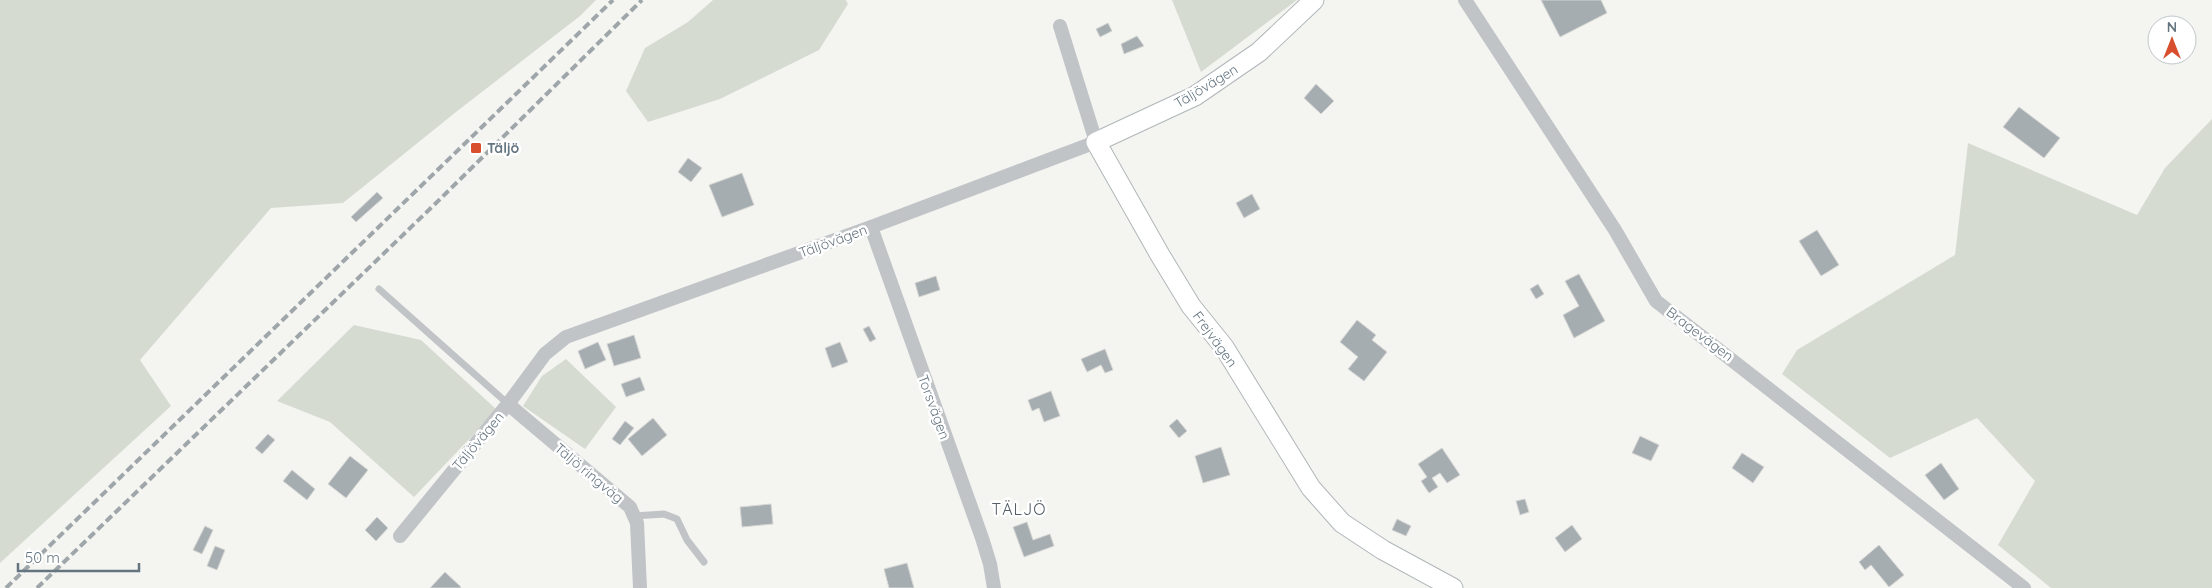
<svg xmlns="http://www.w3.org/2000/svg" width="2212" height="588" viewBox="0 0 2212 588" font-family="Quicksand,sans-serif">
<style>
.green{fill:#d6dbd2}
.building{fill:#a5adb1;stroke:#d6d6d4}
.lines{fill:none;stroke-linecap:round;stroke-linejoin:round}
.secondary-casing{stroke:#b0b6b9;stroke-width:21}
.lane{stroke:#c0c4c7;stroke-width:7}
.street{stroke:#c0c4c7;stroke-width:14}
.secondary{stroke:#fff;stroke-width:19}
.rail{stroke:#9fa6aa;stroke-width:4;stroke-dasharray:8 4;stroke-linecap:butt}
.poi-dot{fill:#d84f2d;stroke:#fff;stroke-width:2}
.labels{text-anchor:middle;stroke-width:5;stroke-linejoin:round;paint-order:stroke}
.street-label{font-size:14px;fill:#657580;stroke:#fff}
.poi-label{font-size:14px;font-weight:bold;fill:#657580;stroke:#fff;text-anchor:start}
.quarter-label{font-size:16px;letter-spacing:1px;fill:#535e66;stroke:#fff}
</style>
<rect width="100%" height="100%" fill="#f4f4f1"/>
<g class="green">
<polygon points="0,0 596,0 580,16 456,112 343,203 271,208 140,360 171,406 0,563"/>
<polygon points="713,0 846,0 848,4 819,50 720,99 648,122 626,91 645,48 688,22"/>
<polygon points="1172,0 1297,0 1201,72"/>
<polygon points="2212,119 2212,588 2051,588 1998,545 2035,481 1977,418 1890,458 1782,374 1797,350 1955,255 1968,143 2137,215 2165,168"/>
<polygon points="354,325 421,340 497,410 414,497 330,422 277,401"/>
<polygon points="566,359 616,407 585,449 523,406 542,376"/>
</g>
<g class="building">
<polygon points="1541,0 1601,0 1607,13 1560,37"/>
<polygon points="1108,23 1112,31 1100,37 1096,29"/>
<polygon points="1137,36 1144,46 1124,54 1121,44"/>
<polygon points="1316,84 1334,101 1321,114 1304,98"/>
<polygon points="2019,107 2060,138 2044,158 2003,127"/>
<polygon points="688,158 702,168 691,182 678,172"/>
<polygon points="742,173 754,205 722,217 709,185"/>
<polygon points="377,192 383,198 356,222 351,217"/>
<polygon points="1252,194 1260,209 1244,218 1236,203"/>
<polygon points="1817,230 1839,265 1821,276 1799,241"/>
<polygon points="1579,274 1605,321 1574,338 1563,315 1579,306 1565,281"/>
<polygon points="936,276 940,290 919,297 915,283"/>
<polygon points="1538,284 1544,294 1536,299 1530,289"/>
<polygon points="1357,320 1376,335 1372,340 1387,352 1364,381 1348,369 1358,357 1340,342"/>
<polygon points="869,326 876,339 870,342 863,329"/>
<polygon points="634,335 641,358 614,366 607,344"/>
<polygon points="598,342 606,360 585,369 578,351"/>
<polygon points="840,342 848,362 832,368 825,348"/>
<polygon points="1105,349 1113,370 1105,373 1101,365 1087,372 1081,359"/>
<polygon points="640,377 645,390 626,397 621,384"/>
<polygon points="1051,391 1060,416 1044,422 1039,408 1032,411 1028,400"/>
<polygon points="653,418 667,435 642,456 628,439"/>
<polygon points="1177,419 1187,431 1179,438 1169,426"/>
<polygon points="625,421 634,428 620,445 612,439"/>
<polygon points="268,434 275,440 262,454 255,448"/>
<polygon points="1640,436 1659,445 1651,461 1632,453"/>
<polygon points="1221,447 1230,475 1203,483 1195,456"/>
<polygon points="1442,448 1460,475 1447,483 1440,473 1432,478 1438,487 1429,493 1421,481 1427,477 1418,464"/>
<polygon points="1742,453 1764,467 1753,483 1732,468"/>
<polygon points="350,456 368,470 346,498 328,484"/>
<polygon points="1941,463 1959,489 1944,500 1925,475"/>
<polygon points="292,470 315,489 307,500 283,481"/>
<polygon points="1525,499 1529,512 1520,515 1516,501"/>
<polygon points="771,504 773,524 742,527 740,507"/>
<polygon points="377,517 388,528 376,541 365,530"/>
<polygon points="1397,519 1411,526 1406,536 1392,530"/>
<polygon points="1027,522 1033,540 1050,534 1054,546 1024,557 1013,527"/>
<polygon points="1572,525 1582,539 1565,552 1555,538"/>
<polygon points="205,526 213,530 202,554 193,550"/>
<polygon points="1879,545 1904,575 1889,587 1871,565 1865,570 1859,562"/>
<polygon points="215,546 225,550 217,570 207,566"/>
<polygon points="907,563 914,588 889,588 884,569"/>
<polygon points="445,572 461,587 460,588 430,588"/>
</g>
<g class="lines">
<defs>
<polyline id="secondary" points="1314,0 1259,52 1195,96 1096,142 1160,255 1191,306 1224,347 1311,488 1342,523 1383,550 1453,588"/>
</defs>
<use href="#secondary" class="secondary-casing"/>
<g class="lane">
<polyline points="379,289 508,404"/>
<polyline points="634,516 664,514 677,519 687,540 704,562"/>
</g>
<g class="street">
<polyline points="1465,0 1615,230 1656,301 2024,588"/>
<polyline points="871,227 982,538 990,564 994,588"/>
<polyline points="508,404 630,507 637,523 640,588"/>
<polyline points="400,536 508,404 545,354 566,337 871,227 1096,142 1060,26"/>
</g>
<use href="#secondary" class="secondary"/>
<g class="rail">
<polyline points="6,588 613,0"/>
<polyline points="37,588 434,205 642,0"/>
</g>
</g>
<rect class="poi-dot" x="470" y="142" width="12" height="12" rx="2.5"/>
<g class="labels">
<g class="street-label">
<text transform="translate(1206 86) rotate(-31)" y="5">Täljövägen</text>
<text transform="translate(833 241) rotate(-20)" y="5">Täljövägen</text>
<text transform="translate(1700 334) rotate(37)" y="5">Bragevägen</text>
<text transform="translate(1215 339) rotate(54)" y="5">Frejvägen</text>
<text transform="translate(934 407) rotate(70)" y="5">Torsvägen</text>
<text transform="translate(478 441) rotate(-50)" y="5">Täljövägen</text>
<text transform="translate(589 473) rotate(40)" y="5">Täljö ringväg</text>
</g>
<g class="poi-label">
<text x="487" y="153">Täljö</text>
</g>
<g class="quarter-label">
<text x="1019" y="515">TÄLJÖ</text>
</g>
</g>
<g transform="translate(2172 40)"><circle r="24" fill="#ffffff" stroke="#c1c8cc"/>
<path d="M0-4L9 19L0 12L-9 19Z" fill="#d84f2d"/>
<text y="-8" font-size="14" font-weight="bold" text-anchor="middle" fill="#657580">N</text>
</g>
<path d="M18 563v8h121v-8" fill="none" stroke="#657580" stroke-width="2.5"/>
<text x="25" y="563" font-size="15" fill="#657580" stroke="#ffffff" stroke-width="4" paint-order="stroke">50 m</text>
</svg>
